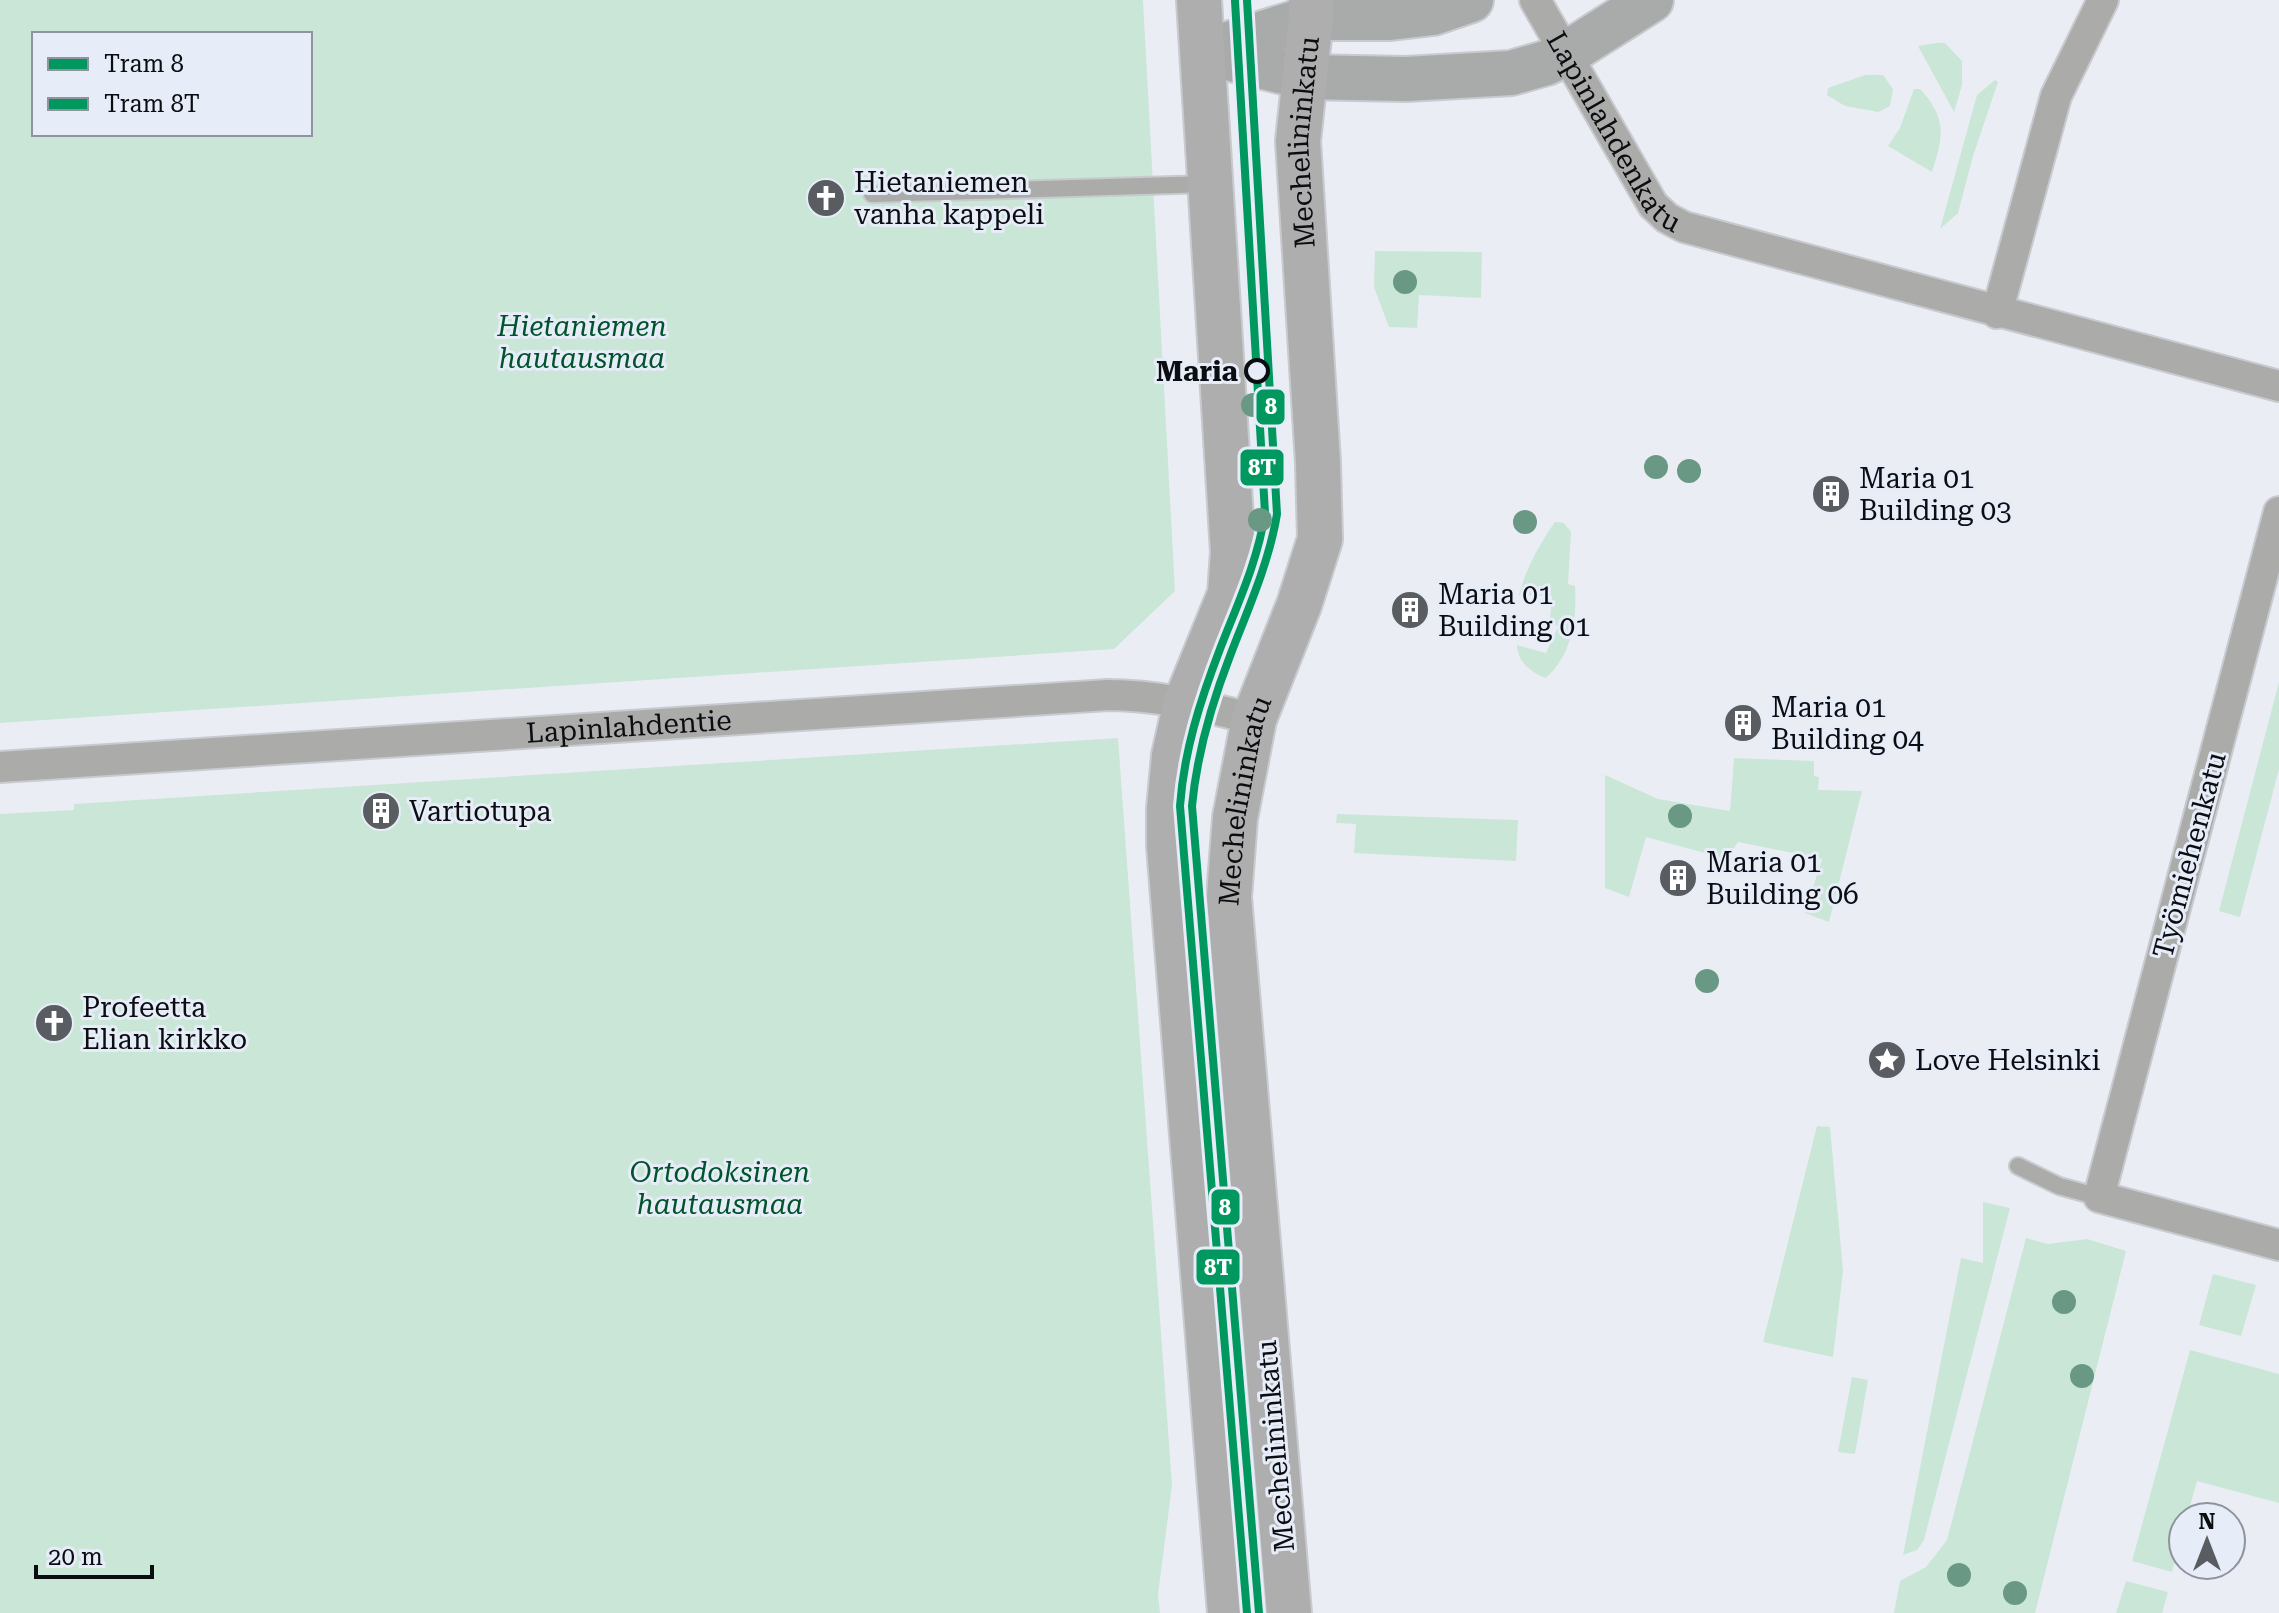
<svg xmlns="http://www.w3.org/2000/svg" width="2279" height="1613" viewBox="0 0 2279 1613" font-family="'Roboto Serif',serif">
<style>
.green{fill:#cae6d6;fill-rule:evenodd}
.lines{fill:none;stroke-linecap:round;stroke-linejoin:round}
.lane-casing{stroke:#c7cacf;stroke-width:20}
.street-casing{stroke:#c7cacf;stroke-width:34}
.secondary-casing{stroke:#c7cacf;stroke-width:48}
.primary-casing{stroke:#c7cacf;stroke-width:48}
.lane{stroke:#ababaa;stroke-width:16}
.street{stroke:#ababaa;stroke-width:30}
.secondary{stroke:#a9abab;stroke-width:44}
.primary{stroke:#aeaeaf;stroke-width:44}
.tram-1-casing{stroke:#e6edf8;stroke-width:14}
.tram-2-casing{stroke:#e6edf8;stroke-width:14}
.tram-1{stroke:#00985f;stroke-width:8}
.tram-2{stroke:#00985f;stroke-width:8}
.tree{fill:#699985}
.stop-dot{fill:#e6edf8;stroke:#0b0d11;stroke-width:4}
.labels{text-anchor:middle;stroke-width:6;stroke-linejoin:round;paint-order:stroke}
.street-label{font-size:28px;fill:#0b0d11;stroke:#e6edf8}
.poi-label{font-size:28px;fill:#0b0d11;stroke:#e6edf8;text-anchor:start}
.park-label{font-size:28px;font-style:italic;fill:#00532b;stroke:#e6edf8}
.stop-label{font-size:28px;font-weight:bold;fill:#0b0d11;stroke:#e6edf8;text-anchor:end}
.line-badge{stroke:#e6edf8;stroke-width:3}
.badge-label{font-size:22px;text-anchor:middle;font-weight:bold;fill:#fff}
</style>
<rect width="100%" height="100%" fill="#eaeef4"/>
<g class="green">
<path d="M0,0H1143L1175,591L1114,649L0,723ZM34,34H310V134H34Z"/>
<polygon points="1936,43 1945,43 1962,61 1962,85 1954,112 1918,46"/>
<polygon points="1865,75 1883,75 1893,89 1890,106 1878,112 1845,106 1827,95 1828,88"/>
<polygon points="1995,80 1998,82 1973,156 1958,213 1940,229 1977,95"/>
<path d="M1914,89H1920C1948,119 1943,138 1932,172L1888,146L1900,128Z"/>
<polygon points="1375,251 1482,252 1481,298 1419,295 1417,328 1389,327 1374,287"/>
<path d="M1555,522L1564,523L1571,532L1568,584L1575,586C1577,620 1572,654 1546,678C1531,673 1517,661 1517,645L1546,653L1558,627L1550,620L1552,596L1519,595C1526,568 1539,545 1555,522Z"/>
<polygon points="2279,682 2279,769 2240,917 2219,911"/>
<polygon points="1118,738 1172,1485 1158,1595 1160,1613 0,1613 0,814 74,810 74,804"/>
<polygon points="1734,758 1814,761 1814,776 1819,777 1818,790 1862,791 1829,922 1805,913 1822,859 1738,842 1727,859 1646,837 1629,897 1605,888 1605,775 1658,799 1730,811"/>
<polygon points="1337,814 1518,820 1516,861 1354,853 1356,824 1336,823"/>
<polygon points="1817,1126 1830,1127 1843,1271 1833,1357 1763,1342"/>
<polygon points="1983,1202 2010,1208 1924,1540 1917,1550 1903,1555 1961,1258 1983,1263"/>
<polygon points="2026,1238 2048,1244 2087,1239 2126,1251 2035,1613 1894,1613 1900,1581 1926,1567 1947,1540"/>
<polygon points="2213,1274 2256,1285 2241,1336 2199,1325"/>
<polygon points="2190,1350 2279,1374 2279,1503 2197,1481 2187,1517 2183,1517 2183,1530 2172,1572 2132,1561"/>
<polygon points="1852,1377 1868,1380 1855,1454 1838,1452"/>
<polygon points="2126,1581 2168,1592 2162,1613 2116,1613"/>
</g>
<g class="lines">
<defs>
<g id="lane">
<polyline points="872,194 1209,184"/>
<polyline points="2018,1166 2059,1186 2099,1197"/>
</g>
<g id="street">
<path id="s1" d="M1535,0L1653,205L1667,218L1684,227L2279,386"/>
<polyline points="1997,313 2056,96 2103,0"/>
<polyline points="2279,512 2099,1197 2279,1245"/>
<path id="s2" d="M0,767L1108,695C1159,695 1205,707 1254,719"/>
</g>
<g id="secondary">
<polyline points="1203,52 1304,77 1406,79 1511,73 1546,63 1566,54 1651,0"/>
<polyline points="1203,52 1311,18 1390,18 1433,13 1471,0"/>
</g>
<g id="primary">
<polyline points="1199,0 1233,552 1230,594 1186,702 1174,756 1169,809 1169,845 1230,1613"/>
<path id="s3" d="M1289,1613L1229,897L1235,818L1254,719L1299,605L1320,539L1318,463L1298,141L1311,18V0"/>
</g>
</defs>
<use href="#lane" class="lane-casing"/>
<use href="#street" class="street-casing"/>
<use href="#secondary" class="secondary-casing"/>
<use href="#primary" class="primary-casing"/>
<use href="#lane" class="lane"/>
<use href="#street" class="street"/>
<use href="#secondary" class="secondary"/>
<use href="#primary" class="primary"/>
<defs>
<path id="tram-1" d="M1247,0L1277,514C1269,563 1248,609 1230,656C1211,705 1197,753 1192,806L1259,1613"/>
<path id="tram-2" d="M1235,1L1265,513C1258,561 1237,605 1220,649C1200,701 1184,751 1180,806L1247,1613"/>
</defs>
<use href="#tram-1" class="tram-1-casing"/>
<use href="#tram-2" class="tram-2-casing"/>
<use href="#tram-1" class="tram-1"/>
<use href="#tram-2" class="tram-2"/>
</g>
<g class="tree">
<circle cx="1405" cy="282" r="12"/>
<circle cx="1253" cy="405" r="12"/>
<circle cx="1257" cy="466" r="12"/>
<circle cx="1656" cy="467" r="12"/>
<circle cx="1689" cy="471" r="12"/>
<circle cx="1260" cy="520" r="12"/>
<circle cx="1525" cy="522" r="12"/>
<circle cx="1680" cy="816" r="12"/>
<circle cx="1707" cy="981" r="12"/>
<circle cx="2064" cy="1302" r="12"/>
<circle cx="2082" cy="1376" r="12"/>
<circle cx="1959" cy="1575" r="12"/>
<circle cx="2015" cy="1593" r="12"/>
</g>
<defs>
<symbol id="church-disc" viewBox="-11 -11 22 22"><circle r="9.5" fill="#595c60" stroke="#e6edf8"/><path d="M-1.2-6h2.4v3.5h3.3v2.4h-3.3V6h-2.4V-.1h-3.3v-2.4h3.3Z" fill="#fff"/></symbol>
<symbol id="building-disc" viewBox="-11 -11 22 22"><circle r="9.5" fill="#595c60" stroke="#e6edf8"/><path d="M-4-6H4V6H1V3H-1V6H-4ZM-2.5-4.3h1.7v1.8h-1.7ZM.8-4.3h1.7v1.8H.8ZM-2.5-1h1.7V.8h-1.7ZM.8-1h1.7V.8H.8Z" fill="#fff"/></symbol>
<symbol id="sight-disc" viewBox="-11 -11 22 22"><circle r="9.5" fill="#595c60" stroke="#e6edf8"/><path d="M0-6L1.8-2.2L6-1.7L2.9 1.2L3.7 5.4L0 3.3L-3.7 5.4L-2.9 1.2L-6-1.7L-1.8-2.2Z" fill="#fff"/></symbol>
</defs>
<g fill-rule="evenodd">
<use href="#church-disc" x="804" y="176" width="44" height="44"/>
<use href="#building-disc" x="1809" y="472" width="44" height="44"/>
<use href="#building-disc" x="1388" y="588" width="44" height="44"/>
<use href="#building-disc" x="1721" y="701" width="44" height="44"/>
<use href="#building-disc" x="359" y="789" width="44" height="44"/>
<use href="#building-disc" x="1656" y="856" width="44" height="44"/>
<use href="#church-disc" x="32" y="1001" width="44" height="44"/>
<use href="#sight-disc" x="1865" y="1038" width="44" height="44"/>
</g>
<circle class="stop-dot" cx="1257" cy="371" r="11"/>
<g class="labels">
<g class="street-label">
<text dy="10" stroke="none"><textPath href="#s1" startOffset="154">Lapinlahdenkatu</textPath></text>
<text dy="10" stroke="none"><textPath href="#s3" startOffset="1488">Mechelininkatu</textPath></text>
<text dy="10" stroke="none"><textPath href="#s2" startOffset="630">Lapinlahdentie</textPath></text>
<text dy="10" stroke="none"><textPath href="#s3" startOffset="816">Mechelininkatu</textPath></text>
<text transform="translate(2189 855) rotate(-75)" y="10">Työmiehenkatu</text>
<text transform="translate(1275 1446) rotate(-95)" y="10">Mechelininkatu</text>
</g>
<g class="poi-label">
<text x="854" y="192">Hietaniemen<tspan x="854" dy="32">vanha kappeli</tspan></text>
<text x="1859" y="488">Maria 01<tspan x="1859" dy="32">Building 03</tspan></text>
<text x="1438" y="604">Maria 01<tspan x="1438" dy="32">Building 01</tspan></text>
<text x="1771" y="717">Maria 01<tspan x="1771" dy="32">Building 04</tspan></text>
<text x="409" y="821">Vartiotupa</text>
<text x="1706" y="872">Maria 01<tspan x="1706" dy="32">Building 06</tspan></text>
<text x="82" y="1017">Profeetta<tspan x="82" dy="32">Elian kirkko</tspan></text>
<text x="1915" y="1070">Love Helsinki</text>
</g>
<g class="park-label">
<text x="582" y="336">Hietaniemen<tspan x="582" dy="32">hautausmaa</tspan></text>
<text x="720" y="1182">Ortodoksinen<tspan x="720" dy="32">hautausmaa</tspan></text>
</g>
<g class="stop-label">
<text x="1238" y="381">Maria</text>
</g>
</g>
<g class="line-badge">
<rect x="1255" y="388" width="31" height="38" rx="8" fill="#00985f"/>
<rect x="1239" y="448" width="46" height="39" rx="8" fill="#00985f"/>
<rect x="1210" y="1188" width="31" height="38" rx="8" fill="#00985f"/>
<rect x="1195" y="1248" width="46" height="38" rx="8" fill="#00985f"/>
</g>
<g class="badge-label">
<text x="1271" y="414">8</text>
<text x="1262" y="475">8T</text>
<text x="1225" y="1215">8</text>
<text x="1218" y="1275">8T</text>
</g>
<rect x="32" y="32" width="280" height="104" fill="#e6edf8" stroke="#8e939c" stroke-width="2"/>
<rect x="48" y="58" width="40" height="12" fill="#00985f" stroke="#8e939c" stroke-width="2"/>
<text x="104" y="72" font-size="24" fill="#0b0d11">Tram 8</text>
<rect x="48" y="98" width="40" height="12" fill="#00985f" stroke="#8e939c" stroke-width="2"/>
<text x="104" y="112" font-size="24" fill="#0b0d11">Tram 8T</text>
<g transform="translate(2207 1541)"><circle r="38" fill="#e6edf8" stroke="#8e939c" stroke-width="2"/>
<path d="M0-6L14 30L0 20L-14 30Z" fill="#595c60"/>
<text y="-12" font-size="22" font-weight="bold" text-anchor="middle" fill="#0b0d11">N</text>
</g>
<path d="M36 1565v12h116v-12" fill="none" stroke="#0b0d11" stroke-width="4"/>
<text x="48" y="1565" font-size="24" fill="#0b0d11" stroke="#e6edf8" stroke-width="6" paint-order="stroke">20 m</text>
</svg>
